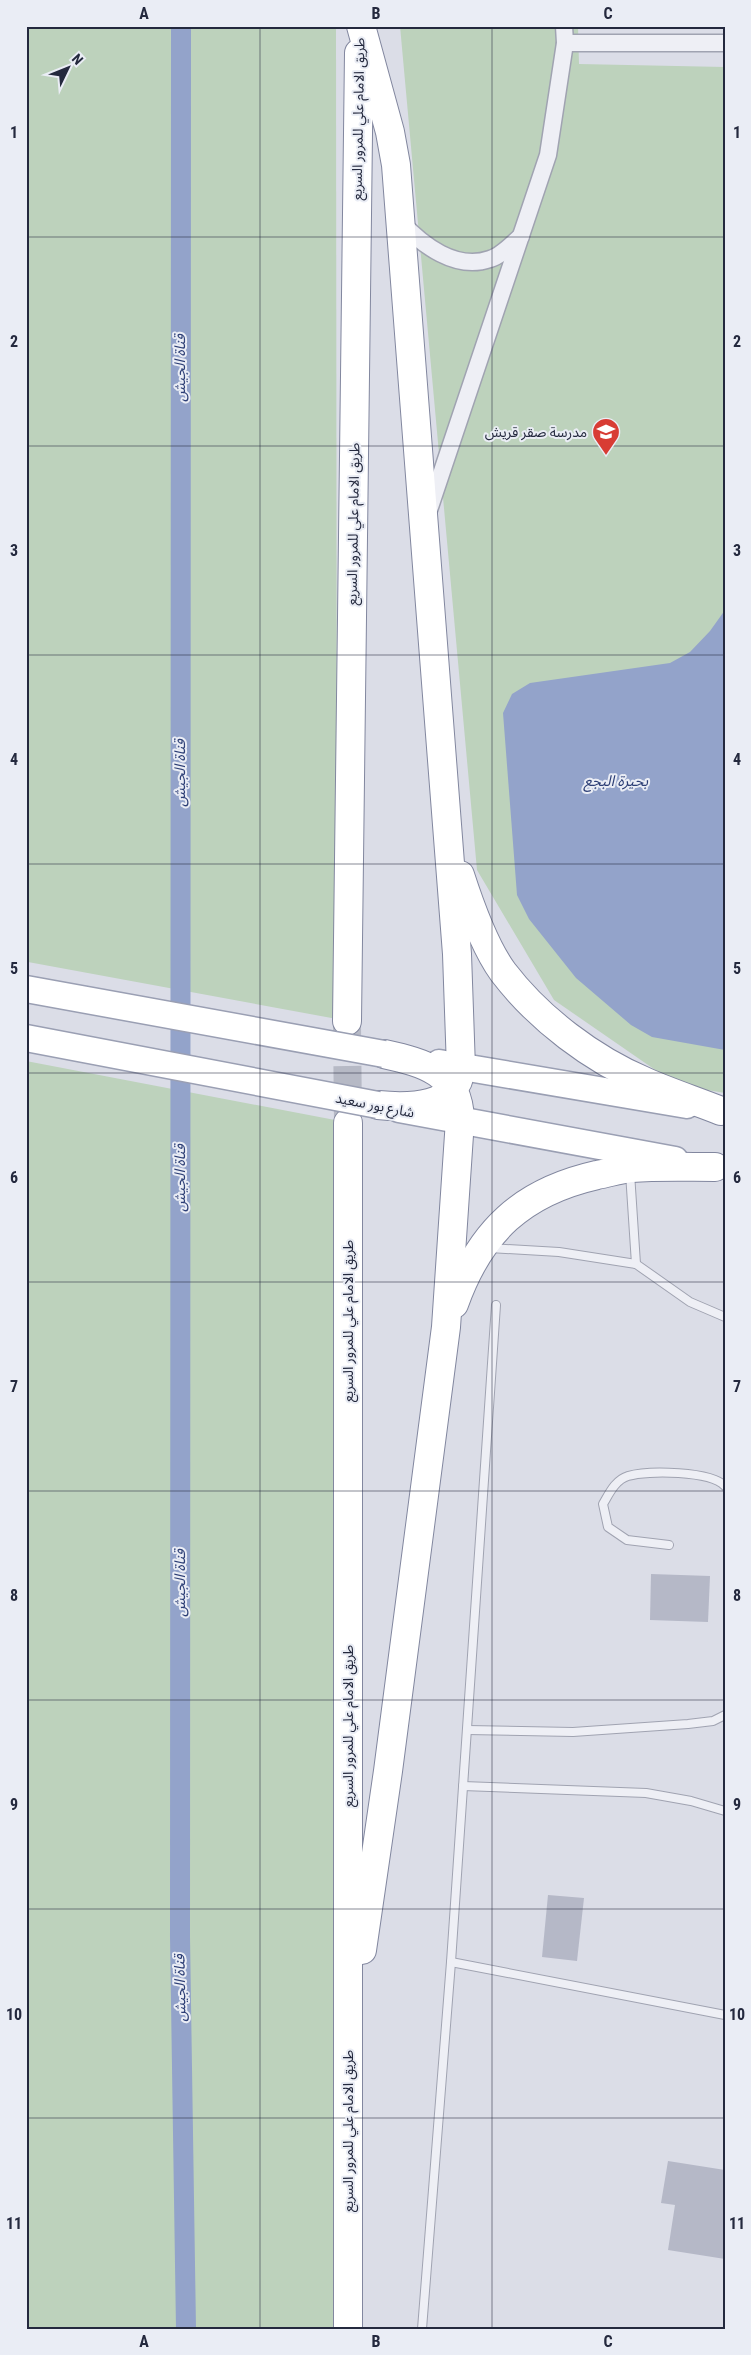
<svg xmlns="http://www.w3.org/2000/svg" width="751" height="2355" viewBox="0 0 751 2355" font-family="'Roboto Condensed','Noto Sans Arabic',sans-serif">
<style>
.green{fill:#bdd2bc}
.water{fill:#93a3ca}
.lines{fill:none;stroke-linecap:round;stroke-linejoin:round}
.canal{stroke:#93a3ca;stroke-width:20}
.building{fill:#b5b8c7}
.motorway-tunnel{stroke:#b6b9c5;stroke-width:28;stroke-dasharray:28 14;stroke-linecap:butt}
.service-casing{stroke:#a0a3b1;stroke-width:10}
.minor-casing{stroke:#a0a3b1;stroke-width:19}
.primary-casing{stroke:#9a9fb3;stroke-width:29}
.motorway-casing{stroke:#82879f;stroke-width:30}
.service{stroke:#eeeff5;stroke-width:8}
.minor{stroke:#eeeff5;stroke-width:16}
.primary{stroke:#fff;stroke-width:26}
.motorway{stroke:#fff;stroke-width:28}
.primary-bridge-casing{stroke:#9a9fb3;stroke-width:29;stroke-linecap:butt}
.primary-bridge{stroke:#fff;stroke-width:26}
.grid{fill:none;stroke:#24293e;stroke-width:1;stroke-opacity:0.55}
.labels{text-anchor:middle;stroke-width:4;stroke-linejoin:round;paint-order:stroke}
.street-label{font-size:14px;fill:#24293e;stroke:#eaedf5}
.poi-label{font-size:14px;fill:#24293e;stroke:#eaedf5;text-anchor:end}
.water-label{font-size:15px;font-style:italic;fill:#2c3e75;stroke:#eaedf5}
.neatline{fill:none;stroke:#24293e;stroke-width:2}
.grid-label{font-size:16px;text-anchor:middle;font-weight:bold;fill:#24293e}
</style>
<rect width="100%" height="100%" fill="#dbdde7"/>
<g class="green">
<polygon points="26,26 336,26 337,1019 28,962"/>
<polygon points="400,26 578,26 579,64 725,67 725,1093 677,1085 554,1000 477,870"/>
<polygon points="26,1061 335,1120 336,2329 26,2329"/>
</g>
<polygon class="water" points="725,610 725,1050 652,1037 631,1025 576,978 529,919 517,895 503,713 512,694 530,683 670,663 690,652 710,631"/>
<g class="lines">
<polyline class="canal" points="181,26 180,1937 186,2329"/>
</g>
<g class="building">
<polygon points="651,1574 710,1576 708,1622 650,1620"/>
<polygon points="548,1895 584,1898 577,1961 542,1957"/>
<polygon points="668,2161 725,2170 725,2259 668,2250 675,2205 661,2203"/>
</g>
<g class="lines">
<polyline class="motorway-tunnel" points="347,1024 348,1123"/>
<defs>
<g id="service">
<polyline points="630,1173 636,1264"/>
<polyline points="489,1248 559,1252 636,1264 690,1302 725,1317"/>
<path d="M669,1545L627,1540L608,1527L603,1504C609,1494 615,1480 628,1476C648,1470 711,1471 725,1486"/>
<polyline points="467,1730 573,1732 688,1724 713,1721 725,1715"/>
<polyline points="463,1786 646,1793 691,1801 725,1811"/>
<polyline points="451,1962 725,2015"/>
<polyline points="422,2329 451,1962 496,1305"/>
</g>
<g id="minor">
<polyline points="565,43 725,43"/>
<path d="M401,222C422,245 456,271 490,259C501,256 512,244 521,236"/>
<polyline points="428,513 548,155 565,43 564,26"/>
</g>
<g id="primary">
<polyline points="439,1063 687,1105"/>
<polyline points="399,1109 675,1160"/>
</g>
<g id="motorway">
<path d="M361,26L390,132L396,165L457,954L461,1068C458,1108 409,1108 378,1105"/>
<path d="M460,875C470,906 484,946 503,972C539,1019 592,1059 646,1082C671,1093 696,1101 721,1111"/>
<polyline points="347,1021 359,53"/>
<polyline points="348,1123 348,2329"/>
<path d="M454,1304C480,1231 522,1192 597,1175C608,1173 620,1169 631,1168C659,1166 687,1167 715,1167"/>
<path d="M362,1950L388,1771L446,1327L460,1120C459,1072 425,1063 384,1054"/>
</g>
</defs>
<use href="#service" class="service-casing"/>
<use href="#minor" class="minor-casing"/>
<use href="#primary" class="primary-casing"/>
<use href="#motorway" class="motorway-casing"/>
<use href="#service" class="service"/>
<use href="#minor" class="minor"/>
<use href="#primary" class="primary"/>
<use href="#motorway" class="motorway"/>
<defs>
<g id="primary-bridge">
<polyline points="26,989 384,1054"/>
<polyline points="26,1038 378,1105"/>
</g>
</defs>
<use href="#primary-bridge" class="primary-bridge-casing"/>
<use href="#primary-bridge" class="primary-bridge"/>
</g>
<path class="grid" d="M260,26V2329M492,26V2329M26,237H725M26,446H725M26,655H725M26,864H725M26,1073H725M26,1282H725M26,1491H725M26,1700H725M26,1909H725M26,2118H725"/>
<defs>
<symbol id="school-pin" viewBox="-11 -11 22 30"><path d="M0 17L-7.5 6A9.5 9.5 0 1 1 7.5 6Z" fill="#d83c34" stroke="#eaedf5"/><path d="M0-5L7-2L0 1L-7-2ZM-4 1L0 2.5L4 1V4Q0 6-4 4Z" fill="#fff"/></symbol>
</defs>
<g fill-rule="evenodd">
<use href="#school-pin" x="590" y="416" width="32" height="43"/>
</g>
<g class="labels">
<g class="street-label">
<text transform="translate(358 119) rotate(-89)" y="5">طريق الامام علي للمرور السريع</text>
<text transform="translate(353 524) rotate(-89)" y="5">طريق الامام علي للمرور السريع</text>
<text transform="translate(375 1105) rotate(11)" y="5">شارع بور سعيد</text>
<text transform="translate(348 1321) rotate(-90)" y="5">طريق الامام علي للمرور السريع</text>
<text transform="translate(348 1726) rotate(-90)" y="5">طريق الامام علي للمرور السريع</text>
<text transform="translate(348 2131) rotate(-90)" y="5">طريق الامام علي للمرور السريع</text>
</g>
<g class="poi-label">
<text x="587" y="437">مدرسة صقر قريش</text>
</g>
<g class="water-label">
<text transform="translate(180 368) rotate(-90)" y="5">قناة الجيش</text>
<text transform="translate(180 773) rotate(-90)" y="5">قناة الجيش</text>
<text x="616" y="786">بحيرة البجع</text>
<text transform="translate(180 1178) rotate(-90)" y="5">قناة الجيش</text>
<text transform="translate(180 1583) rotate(-90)" y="5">قناة الجيش</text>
<text transform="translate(180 1988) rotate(-91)" y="5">قناة الجيش</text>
</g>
</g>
<rect width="751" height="2355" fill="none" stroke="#eaedf5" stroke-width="55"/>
<g transform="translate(68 68) rotate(47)" stroke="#eaedf5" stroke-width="4" paint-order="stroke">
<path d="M0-4L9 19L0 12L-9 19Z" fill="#24293e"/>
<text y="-8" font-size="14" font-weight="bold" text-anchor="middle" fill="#24293e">N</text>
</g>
<rect x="28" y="28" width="696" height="2300" class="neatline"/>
<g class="grid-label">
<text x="144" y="19">A</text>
<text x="376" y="19">B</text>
<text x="608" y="19">C</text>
<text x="14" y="138">1</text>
<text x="737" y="138">1</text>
<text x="14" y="347">2</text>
<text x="737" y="347">2</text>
<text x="14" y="556">3</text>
<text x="737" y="556">3</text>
<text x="14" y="765">4</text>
<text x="737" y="765">4</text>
<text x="14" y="974">5</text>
<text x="737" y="974">5</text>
<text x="14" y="1183">6</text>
<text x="737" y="1183">6</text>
<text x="14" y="1392">7</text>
<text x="737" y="1392">7</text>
<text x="14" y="1601">8</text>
<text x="737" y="1601">8</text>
<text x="14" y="1810">9</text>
<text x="737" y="1810">9</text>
<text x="14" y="2020">10</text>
<text x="737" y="2020">10</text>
<text x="14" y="2229">11</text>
<text x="737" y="2229">11</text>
<text x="144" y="2347">A</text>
<text x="376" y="2347">B</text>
<text x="608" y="2347">C</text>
</g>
</svg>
